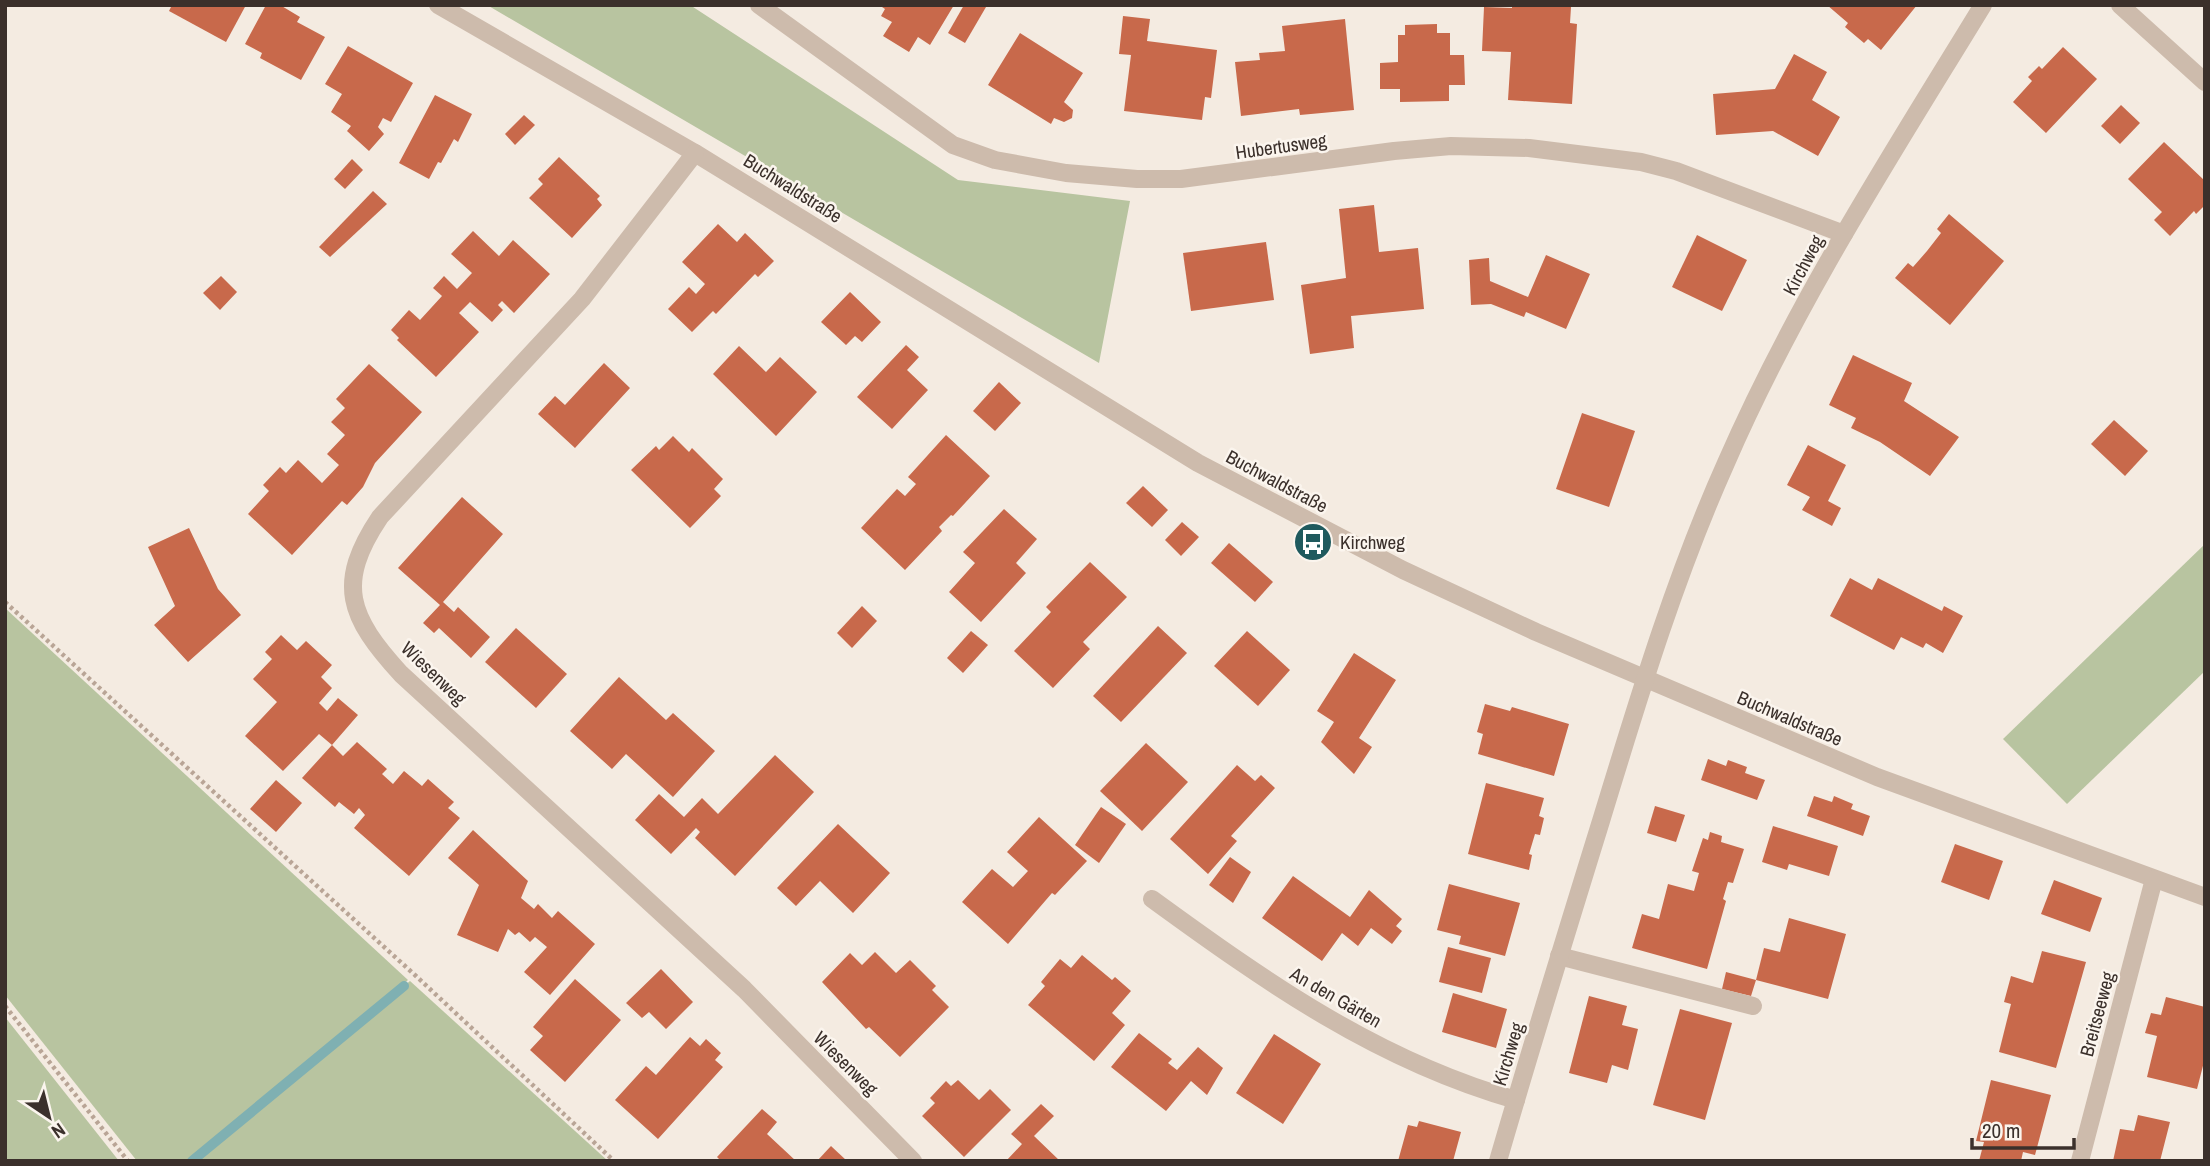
<svg xmlns="http://www.w3.org/2000/svg" width="2210" height="1166" viewBox="0 0 2210 1166" font-family="'Archivo Narrow',sans-serif">
<style>
.green{fill:#b8c4a0}
.lines{fill:none;stroke-linecap:round;stroke-linejoin:round}
.stream{stroke:#7fb0b2;stroke-width:10}
.building{fill:#c8694b}
.path{stroke:#b9a596;stroke-width:4.5;stroke-dasharray:3.5 3.5;stroke-linecap:butt}
.minor{stroke:#cdbbac;stroke-width:18}
.labels{text-anchor:middle;stroke-width:5;stroke-linejoin:round;paint-order:stroke}
.street-label{font-size:19px;fill:#3b302b;stroke:#fbf5ee}
.poi-label{font-size:19px;fill:#3b302b;stroke:#fbf5ee;text-anchor:start}
</style>
<rect width="100%" height="100%" fill="#f4ebe1"/>
<g class="green">
<polygon points="487,5 690,5 958,180 1130,201 1099,363"/>
<polygon points="2205,544 2205,671 2067,804 2003,739"/>
<polygon points="5,608 408,980 190,1161 137,1161 5,995"/>
<polygon points="410,981 608,1161 193,1161"/>
<polygon points="5,1017 119,1161 5,1161"/>
</g>
<g class="lines">
<polyline class="stream" points="192,1161 404,986"/>
</g>
<g class="building">
<polygon points="172,5 246,5 226,42 169,11"/>
<polygon points="266,5 280,5 300,17 297,22 325,37 301,80 260,58 262,53 245,44"/>
<polygon points="879,5 954,5 930,45 918,37 909,52 883,36 892,22 881,16 885,9"/>
<polygon points="964,5 986,7 965,43 948,33"/>
<polygon points="1512,5 1571,7 1570,23 1577,24 1572,104 1508,100 1511,52 1482,51 1484,7 1512,8"/>
<polygon points="1827,5 1917,5 1881,50 1868,39 1864,43 1845,27 1848,23"/>
<polygon points="1123,16 1150,19 1147,41 1217,50 1211,98 1205,97 1202,120 1124,111 1131,55 1119,54"/>
<polygon points="1345,19 1354,110 1300,115 1299,109 1241,116 1235,62 1260,60 1259,53 1285,51 1282,26"/>
<polygon points="1437,24 1437,33 1450,33 1450,55 1464,55 1465,85 1449,85 1449,101 1400,102 1400,89 1380,89 1380,63 1398,62 1398,35 1405,35 1405,25"/>
<polygon points="1020,33 1083,73 1064,102 1073,110 1072,118 1064,122 1054,118 1051,124 988,85"/>
<polygon points="348,46 413,83 391,122 383,118 378,127 384,134 369,151 347,131 351,126 331,112 342,94 325,84"/>
<polygon points="2063,47 2097,79 2046,133 2013,102 2032,81 2028,77 2039,66 2042,69"/>
<polygon points="1794,54 1827,72 1812,100 1840,117 1818,156 1773,131 1716,135 1713,94 1775,89"/>
<polygon points="435,95 472,114 458,142 454,139 441,163 438,162 429,179 399,163"/>
<polygon points="2121,105 2140,123 2120,144 2101,126"/>
<polygon points="524,115 535,125 515,145 505,134"/>
<polygon points="2164,142 2205,181 2205,205 2196,214 2194,211 2170,236 2154,220 2162,212 2128,179"/>
<polygon points="559,157 600,196 597,199 602,205 572,238 529,198 543,184 538,179"/>
<polygon points="352,159 363,170 345,189 334,179"/>
<polygon points="373,191 387,204 330,257 319,247"/>
<polygon points="1374,205 1379,252 1418,248 1424,309 1351,316 1354,348 1310,354 1301,285 1346,278 1339,209"/>
<polygon points="1949,214 2004,261 1950,325 1895,278 1908,263 1913,267 1927,251 1941,233 1937,229"/>
<polygon points="718,224 737,242 745,233 774,261 758,277 755,274 716,314 713,311 692,332 668,309 689,287 696,294 705,284 682,262"/>
<polygon points="473,231 499,256 513,240 550,274 514,313 502,301 498,305 503,310 492,322 470,302 459,313 479,332 436,377 397,340 399,338 391,330 409,310 420,320 442,296 433,288 444,276 457,289 472,273 451,254"/>
<polygon points="1697,235 1747,260 1722,311 1672,287"/>
<polygon points="1266,242 1274,300 1191,311 1183,253"/>
<polygon points="1546,255 1590,274 1566,329 1526,312 1524,317 1491,304 1471,305 1469,260 1489,258 1490,281 1528,297"/>
<polygon points="221,276 237,292 220,310 203,293"/>
<polygon points="850,292 881,322 862,342 855,336 846,345 821,322"/>
<polygon points="906,345 919,357 907,370 928,390 892,429 857,397"/>
<polygon points="739,346 766,372 780,357 817,392 776,436 713,374"/>
<polygon points="1853,355 1912,383 1904,401 1959,437 1930,476 1880,442 1851,428 1856,418 1829,405"/>
<polygon points="604,363 630,388 575,448 538,414 555,396 565,405"/>
<polygon points="369,364 422,412 375,463 363,487 347,505 342,501 292,555 248,514 269,491 263,485 280,467 286,473 298,460 322,483 339,465 327,454 345,435 331,422 345,408 336,399"/>
<polygon points="999,382 1021,403 995,431 973,411"/>
<polygon points="1582,413 1635,431 1609,507 1556,489"/>
<polygon points="2114,420 2148,451 2125,476 2091,444"/>
<polygon points="946,435 990,476 953,516 951,515 939,527 942,531 905,570 861,528 897,489 905,496 916,484 908,477"/>
<polygon points="673,436 689,452 692,448 723,479 714,489 721,496 690,528 631,470 656,446 659,450"/>
<polygon points="1808,445 1846,465 1828,501 1841,508 1832,526 1802,510 1810,497 1787,485"/>
<polygon points="1143,486 1168,510 1152,527 1126,503"/>
<polygon points="462,497 503,534 443,602 454,612 458,607 490,637 471,658 439,628 434,633 423,623 440,605 398,568"/>
<polygon points="1004,509 1037,539 1016,563 1026,573 981,622 949,592 975,563 963,552"/>
<polygon points="1182,522 1199,537 1181,556 1165,540"/>
<polygon points="189,528 218,589 241,615 188,662 154,625 175,606 148,547"/>
<polygon points="1229,543 1273,582 1255,602 1211,563"/>
<polygon points="1090,562 1127,597 1083,642 1090,649 1053,688 1014,651 1051,612 1046,607"/>
<polygon points="1850,578 1872,590 1878,578 1942,611 1944,606 1963,616 1943,653 1926,643 1923,648 1901,637 1894,650 1830,616"/>
<polygon points="862,606 877,621 852,648 837,633"/>
<polygon points="1158,626 1187,653 1121,722 1093,696"/>
<polygon points="516,628 567,674 536,708 485,662"/>
<polygon points="971,631 988,645 963,673 947,658"/>
<polygon points="1247,631 1290,670 1258,706 1214,666"/>
<polygon points="281,635 297,650 306,641 332,665 321,677 332,688 319,703 327,711 338,698 358,715 332,745 343,756 357,742 387,769 382,774 393,784 404,771 422,786 428,779 454,802 448,808 460,818 409,876 354,828 365,815 359,808 354,814 339,802 335,807 302,778 332,745 319,734 283,771 245,736 277,702 253,679 272,659 265,652"/>
<polygon points="1354,653 1396,680 1359,738 1372,747 1354,774 1321,742 1334,722 1317,711"/>
<polygon points="619,677 666,720 673,713 715,751 673,797 626,754 612,769 570,731"/>
<polygon points="1485,704 1510,711 1512,707 1569,724 1554,776 1478,754 1483,734 1477,732"/>
<polygon points="1146,743 1188,782 1142,831 1100,791"/>
<polygon points="775,755 814,792 735,876 695,838 700,832 696,828 671,854 635,820 659,794 684,817 702,798 718,814"/>
<polygon points="1708,759 1726,766 1728,760 1747,767 1745,773 1765,780 1757,800 1701,780"/>
<polygon points="1237,765 1255,781 1261,775 1275,788 1231,836 1237,841 1208,874 1170,839"/>
<polygon points="276,780 302,803 276,832 250,809"/>
<polygon points="1486,783 1544,798 1539,816 1544,818 1540,835 1535,834 1529,854 1532,855 1529,870 1468,854"/>
<polygon points="1814,796 1832,802 1834,796 1853,804 1851,809 1870,816 1863,836 1807,816"/>
<polygon points="1655,806 1685,815 1676,842 1647,833"/>
<polygon points="1101,807 1126,824 1099,863 1075,845"/>
<polygon points="1039,817 1087,861 1055,895 1052,893 1008,944 962,902 992,869 1013,887 1028,871 1007,852"/>
<polygon points="838,824 890,873 853,913 820,881 796,906 777,888"/>
<polygon points="1773,826 1838,846 1829,876 1789,864 1787,870 1762,862"/>
<polygon points="473,830 528,881 521,898 534,909 538,904 552,918 558,911 595,944 550,995 524,972 547,947 535,937 530,942 519,932 515,935 508,929 498,952 457,935 479,885 448,858"/>
<polygon points="1710,832 1722,836 1721,842 1744,849 1733,883 1728,882 1723,899 1726,901 1707,969 1632,948 1642,914 1659,919 1668,884 1694,891 1699,873 1692,871 1703,838 1708,840"/>
<polygon points="1955,844 2003,861 1989,900 1941,882"/>
<polygon points="1230,857 1251,872 1233,903 1209,885"/>
<polygon points="1293,876 1350,917 1369,890 1402,919 1396,926 1402,931 1392,944 1371,928 1358,946 1342,933 1322,961 1262,918"/>
<polygon points="2054,880 2102,898 2090,932 2041,914"/>
<polygon points="1449,884 1520,903 1505,956 1459,944 1461,936 1437,930"/>
<polygon points="1789,918 1846,934 1828,999 1756,980 1751,996 1722,989 1726,972 1756,980 1764,948 1780,952"/>
<polygon points="1448,947 1491,958 1482,993 1439,982"/>
<polygon points="2042,951 2086,962 2056,1068 1999,1052 2011,1004 2004,1002 2011,976 2033,983"/>
<polygon points="875,952 896,973 910,960 936,986 932,990 949,1007 900,1057 869,1027 866,1029 822,982 850,953 862,965"/>
<polygon points="1082,955 1112,980 1115,977 1131,991 1112,1013 1125,1025 1094,1061 1028,1005 1045,986 1041,982 1060,959 1071,968"/>
<polygon points="661,969 693,1002 666,1029 649,1012 642,1018 626,1003"/>
<polygon points="575,979 621,1020 565,1082 530,1050 543,1036 533,1027"/>
<polygon points="1453,993 1507,1009 1496,1048 1442,1032"/>
<polygon points="1589,996 1627,1006 1622,1025 1638,1029 1628,1070 1612,1065 1607,1083 1569,1073"/>
<polygon points="2166,997 2205,1007 2205,1058 2197,1089 2147,1077 2157,1036 2145,1033 2151,1013 2161,1015"/>
<polygon points="1680,1009 1732,1023 1705,1120 1653,1105"/>
<polygon points="1139,1033 1172,1059 1168,1063 1177,1070 1198,1047 1223,1068 1207,1095 1191,1081 1166,1111 1111,1067"/>
<polygon points="1274,1034 1321,1064 1283,1124 1236,1093"/>
<polygon points="690,1037 700,1046 706,1039 721,1053 715,1060 723,1067 658,1139 615,1100 646,1066 656,1075"/>
<polygon points="958,1080 979,1100 990,1089 1011,1110 964,1157 922,1116 935,1103 930,1098 946,1081 951,1086"/>
<polygon points="1991,1080 2051,1095 2035,1155 2023,1152 2021,1161 1979,1161 1984,1142 1976,1141"/>
<polygon points="1041,1104 1054,1116 1034,1136 1060,1161 1006,1161 1022,1144 1011,1134"/>
<polygon points="762,1109 777,1122 767,1134 796,1161 721,1161 717,1157"/>
<polygon points="2138,1115 2170,1122 2160,1161 2113,1161 2120,1129 2134,1131"/>
<polygon points="1419,1121 1461,1132 1453,1161 1398,1161 1408,1125 1417,1127"/>
<polygon points="831,1146 847,1161 817,1161"/>
</g>
<g class="lines">
<g class="path">
<polyline points="5,602 416,976 614,1161"/>
<polyline points="5,1006 128,1161"/>
</g>
<g class="minor">
<polyline points="438,5 695,153 1198,463 1403,570 1536,632 1877,777 2205,897"/>
<polyline points="759,5 953,145 995,160 1066,173 1137,179 1181,179 1394,151 1451,146 1529,148 1641,162 1676,171 1844,234"/>
<polyline points="2120,5 2205,82"/>
<path d="M695,153L582,299L380,517C335,584 349,617 401,674L744,989L913,1161"/>
<path d="M1152,899C1266,982 1378,1061 1516,1100"/>
<polyline points="1559,956 1753,1006"/>
<path d="M1498,1161C1531,1047 1566,934 1601,821C1638,700 1674,579 1726,463C1796,302 1892,154 1983,5"/>
<polyline points="2080,1161 2154,879"/>
</g>
</g>
<defs>
<symbol id="bus-disc" viewBox="-11 -11 22 22"><circle r="9.5" fill="#1f5a5e" stroke="#fbf5ee"/><path d="M-5-6H5V4H4V6H2V4H-2V6H-4V4H-5ZM-3.5-4V0h7V-4ZM-3.5 1.2v1.5H-2V1.2ZM2 1.2v1.5H3.5V1.2Z" fill="#fff"/></symbol>
</defs>
<g fill-rule="evenodd">
<use href="#bus-disc" x="1291" y="520" width="44" height="44"/>
</g>
<g class="labels">
<g class="street-label">
<text transform="translate(1281 146) rotate(-8)" y="7">Hubertusweg</text>
<text transform="translate(793 188) rotate(32)" y="7">Buchwaldstraße</text>
<text transform="translate(1803 265) rotate(-62)" y="7">Kirchweg</text>
<text transform="translate(1277 481) rotate(28)" y="7">Buchwaldstraße</text>
<text transform="translate(434 673) rotate(44)" y="7">Wiesenweg</text>
<text transform="translate(1790 718) rotate(23)" y="7">Buchwaldstraße</text>
<text transform="translate(1336 997) rotate(30)" y="7">An den Gärten</text>
<text transform="translate(2097 1014) rotate(-75)" y="7">Breitseeweg</text>
<text transform="translate(1508 1054) rotate(-73)" y="7">Kirchweg</text>
<text transform="translate(846 1063) rotate(45)" y="7">Wiesenweg</text>
</g>
<g class="poi-label">
<text x="1340" y="549">Kirchweg</text>
</g>
</g>
<rect width="2210" height="1166" fill="none" stroke="#3b302b" stroke-width="14"/>
<g transform="translate(49 1117) rotate(145)" stroke="#fbf5ee" stroke-width="5" paint-order="stroke">
<path d="M0-5L12 26L0 18L-12 26Z" fill="#3b302b"/>
<text y="-10" font-size="19" font-weight="bold" text-anchor="middle" fill="#3b302b">N</text>
</g>
<path d="M1972 1138v10h102v-10" fill="none" stroke="#3b302b" stroke-width="3.5"/>
<text x="1982" y="1138" font-size="21" fill="#3b302b" stroke="#fbf5ee" stroke-width="5" paint-order="stroke">20 m</text>
</svg>
